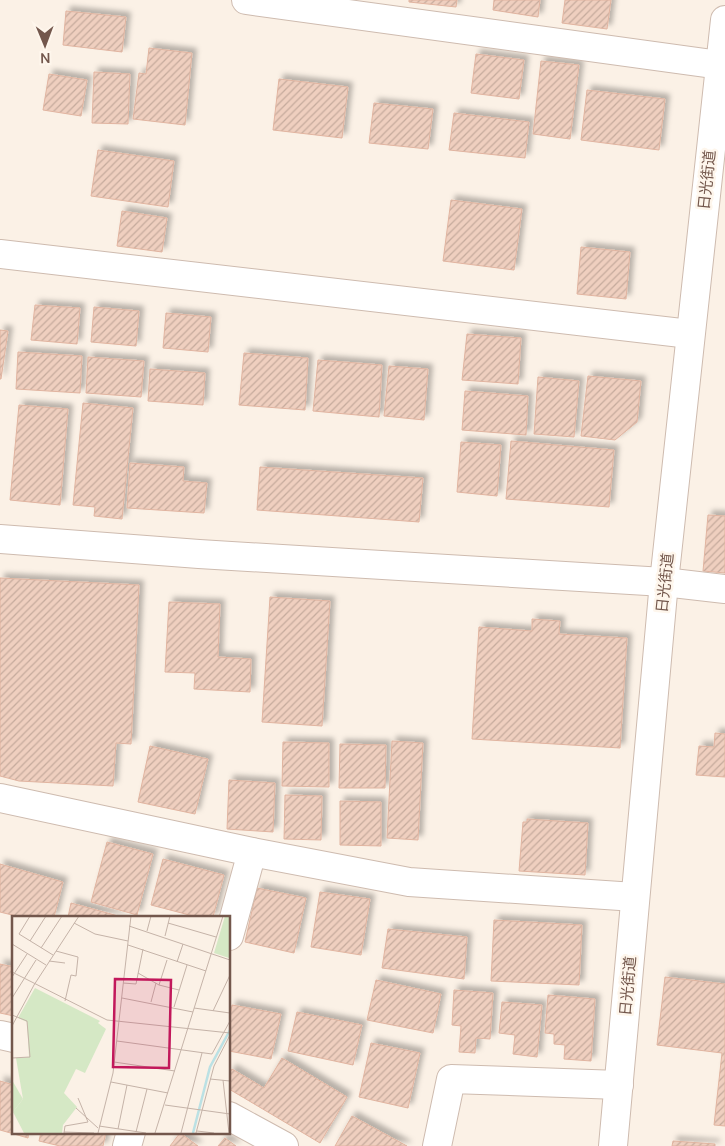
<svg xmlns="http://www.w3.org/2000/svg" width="725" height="1146" viewBox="0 0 725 1146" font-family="Manrope,'Noto Sans JP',sans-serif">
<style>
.building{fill:url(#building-hatch);stroke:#e1b4a0;filter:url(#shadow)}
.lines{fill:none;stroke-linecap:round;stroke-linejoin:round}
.minor-casing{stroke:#cebbaf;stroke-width:30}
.tertiary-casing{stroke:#cebbaf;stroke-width:30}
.minor{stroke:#fff;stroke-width:28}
.tertiary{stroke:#fff;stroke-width:28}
.labels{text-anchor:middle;stroke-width:5;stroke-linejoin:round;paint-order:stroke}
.street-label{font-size:15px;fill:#73574c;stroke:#fef6ec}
.inset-river{fill:none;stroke:#bbe1e4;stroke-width:2.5}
.inset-road{fill:none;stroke:#c5b3a8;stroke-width:1}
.view{fill:#c2185b;fill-opacity:0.15;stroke:#c2185b;stroke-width:2.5}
.inset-edge{fill:none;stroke:#73574c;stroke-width:2.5}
</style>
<defs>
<pattern id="building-hatch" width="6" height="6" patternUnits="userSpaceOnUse" patternTransform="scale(1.25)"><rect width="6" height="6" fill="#efcfbf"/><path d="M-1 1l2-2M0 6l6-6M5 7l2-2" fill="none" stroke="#c6ab9d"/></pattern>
<filter id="shadow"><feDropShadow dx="4.5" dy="-4.5" stdDeviation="2.5" flood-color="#0004"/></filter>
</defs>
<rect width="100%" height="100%" fill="#fbf1e6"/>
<g class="building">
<polygon points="409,0 457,0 456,7 409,2"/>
<polygon points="494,0 540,0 538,17 493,10"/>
<polygon points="565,0 611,0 607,29 562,23"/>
<polygon points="66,11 126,17 122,52 63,45"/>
<polygon points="149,48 192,53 185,125 133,119 139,73 146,74"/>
<polygon points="476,54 524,60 519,99 471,93"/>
<polygon points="541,61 579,65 570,139 533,134"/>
<polygon points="94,72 130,74 128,124 92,123"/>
<polygon points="49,74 87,80 81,116 43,110"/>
<polygon points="279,79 348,87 342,138 273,130"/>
<polygon points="587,90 665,99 659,150 581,140"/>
<polygon points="374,103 433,109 428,149 369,143"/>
<polygon points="454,113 529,122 525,158 449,150"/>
<polygon points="98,150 174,161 168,207 91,196"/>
<polygon points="451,200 522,209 514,270 443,261"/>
<polygon points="122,211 167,218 162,252 117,246"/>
<polygon points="581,247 630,252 626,299 577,294"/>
<polygon points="35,305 80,308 77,344 31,340"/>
<polygon points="94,307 139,311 136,346 91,342"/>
<polygon points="166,313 211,317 208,352 163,348"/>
<polygon points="0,330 8,331 1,379 0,379"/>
<polygon points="467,334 521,338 518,384 462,380"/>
<polygon points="18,352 82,356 80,393 16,389"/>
<polygon points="244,353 308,358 305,410 239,405"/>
<polygon points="88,357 144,361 141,397 86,393"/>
<polygon points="318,360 382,365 379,417 313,411"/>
<polygon points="389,366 428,369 424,420 384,416"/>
<polygon points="150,369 205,373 203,405 148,401"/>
<polygon points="588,376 641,381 637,422 615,440 581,436"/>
<polygon points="538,377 579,381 574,437 534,434"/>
<polygon points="465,391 528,396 526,435 462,430"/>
<polygon points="83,403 133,408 122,519 94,516 95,507 73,505"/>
<polygon points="19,405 68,409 60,505 10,500"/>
<polygon points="511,441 614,450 609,507 506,499"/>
<polygon points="461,442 501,445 497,496 457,492"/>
<polygon points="130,463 184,467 183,481 207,483 204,513 127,508"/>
<polygon points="260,467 423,478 419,522 257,510"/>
<polygon points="708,515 725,516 725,573 703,571"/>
<polygon points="0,578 139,585 131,744 116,743 113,786 19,781 0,776"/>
<polygon points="270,597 330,601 322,726 262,722"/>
<polygon points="169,602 220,604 218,657 251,659 250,692 194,689 195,673 165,672"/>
<polygon points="532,619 560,621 559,634 627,638 620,748 472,739 479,627 532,631"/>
<polygon points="715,733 725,734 725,777 696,775 699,746 714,747"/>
<polygon points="392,741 423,743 418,840 387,838"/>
<polygon points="283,742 329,743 329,787 282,786"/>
<polygon points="340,744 386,745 385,788 339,788"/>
<polygon points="150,746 208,759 195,814 138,802"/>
<polygon points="229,780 275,783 273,832 227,829"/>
<polygon points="285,795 322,796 321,840 284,839"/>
<polygon points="340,801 381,802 381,846 340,845"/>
<polygon points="527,819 588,823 585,875 519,871 523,822 527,822"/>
<polygon points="107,842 153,854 137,915 91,902"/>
<polygon points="163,859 224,875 213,917 197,917 151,905"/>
<polygon points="0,864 63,882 54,917 20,917 0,912"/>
<polygon points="257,888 306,898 294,953 245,942"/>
<polygon points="320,892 370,899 361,955 311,947"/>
<polygon points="71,903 122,917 68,917"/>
<polygon points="494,920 582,925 579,985 491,981"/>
<polygon points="388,929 467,937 464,979 382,968"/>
<polygon points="0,964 14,967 14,1016 0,1013"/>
<polygon points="665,977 725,984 725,1126 714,1125 722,1053 657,1045"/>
<polygon points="376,980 441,994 433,1033 367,1020"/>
<polygon points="454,990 493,993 490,1039 476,1038 475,1053 459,1052 461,1026 452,1025"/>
<polygon points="548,995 595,999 591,1061 564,1059 565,1045 554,1044 554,1034 545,1033"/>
<polygon points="502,1002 542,1005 537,1057 513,1054 515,1035 499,1033"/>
<polygon points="232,1005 281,1014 271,1059 229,1051 229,1021"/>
<polygon points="297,1012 362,1025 353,1065 288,1051"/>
<polygon points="371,1043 420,1053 408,1108 359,1097"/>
<polygon points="282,1058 347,1097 320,1143 229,1089 229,1074 232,1069 264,1088"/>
<polygon points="0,1081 14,1085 14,1132 29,1132 28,1138 0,1130"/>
<polygon points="352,1116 407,1146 335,1146"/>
<polygon points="41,1132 106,1132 103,1146 60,1146 39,1141"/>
<polygon points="180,1133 198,1146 170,1146"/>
<polygon points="225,1138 236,1146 218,1146"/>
<polygon points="673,1141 715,1144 715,1146 672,1146"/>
</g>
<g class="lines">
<defs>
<g id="minor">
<polyline points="246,0 720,65"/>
<polyline points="0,254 690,334"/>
<polyline points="0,539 199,554 664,582 725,589"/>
<polyline points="0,798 252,852 409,882 635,897"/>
<polyline points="229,936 252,852"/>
<polyline points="0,1035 14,1038"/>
<polyline points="229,1116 284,1146"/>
<polyline points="127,1146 131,1132"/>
<polyline points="437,1146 451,1079 619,1085"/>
</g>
<polyline id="tertiary" points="613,1146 664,582 725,20"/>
</defs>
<use href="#minor" class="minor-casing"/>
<use href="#tertiary" class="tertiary-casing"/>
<use href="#minor" class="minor"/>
<use href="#tertiary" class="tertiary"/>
</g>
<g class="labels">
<g class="street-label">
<text transform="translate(707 180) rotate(-84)" y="5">日光街道</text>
<text transform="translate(665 583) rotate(-84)" y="5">日光街道</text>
<text transform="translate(628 986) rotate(-85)" y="5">日光街道</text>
</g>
</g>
<g transform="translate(12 916)">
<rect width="218" height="218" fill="#fbf1e6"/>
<path d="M23,72L88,105L86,107L94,113L73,157L64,153L52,177L65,191L51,209L50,217H12L1,196L11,183L4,142L17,141L15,106L6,102Z" fill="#d5e8c5"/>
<path d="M0,164L11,183L1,196H0Z" fill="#d5e8c5"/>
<path d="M213,0H217V42L202,37Z" fill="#d5e8c5"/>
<path class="inset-river" d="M181,217L198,151L218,114"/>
<path class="inset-road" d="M18,0L7,18L41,39M62,7L83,18L116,25M156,7L204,21M117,10L218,44M135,15L139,0M153,20L158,0M18,25L34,0M0,28L34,49M116,29L194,55M29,32L50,0M44,35L66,41L64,60L59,59L53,85M37,45L53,47M165,46L171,28M0,56L95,104L218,117M126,57L147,69L167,74M0,61L15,38M111,67L124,68L131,33M147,69L155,44M0,82L24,44M110,82L181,96M139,86L144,67M162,91L175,49M182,92L218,97M201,95L218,59M0,99L15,105L18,141L0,142M0,110L22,69L67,0M105,125L200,138L218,105M102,146L163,155M198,163L218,165M211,164L217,217M99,166L156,177M66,182L76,206M153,189L218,198M64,192L86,212M87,210L134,217M106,213L115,169M185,215L202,217M52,216L82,217M124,216L135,173M52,217L53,210L76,206M86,217L101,157L119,0M143,217L211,0M169,217L190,137M184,217L202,150L218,119"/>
<path class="view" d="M103,63L159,64L157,152L101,151Z"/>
<rect width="218" height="218" class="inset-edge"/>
</g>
<g transform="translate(45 45) rotate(179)" stroke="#fef6ec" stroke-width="4" paint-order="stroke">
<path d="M0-4L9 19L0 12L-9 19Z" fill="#73574c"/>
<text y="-8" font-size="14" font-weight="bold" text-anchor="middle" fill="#73574c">N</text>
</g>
</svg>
